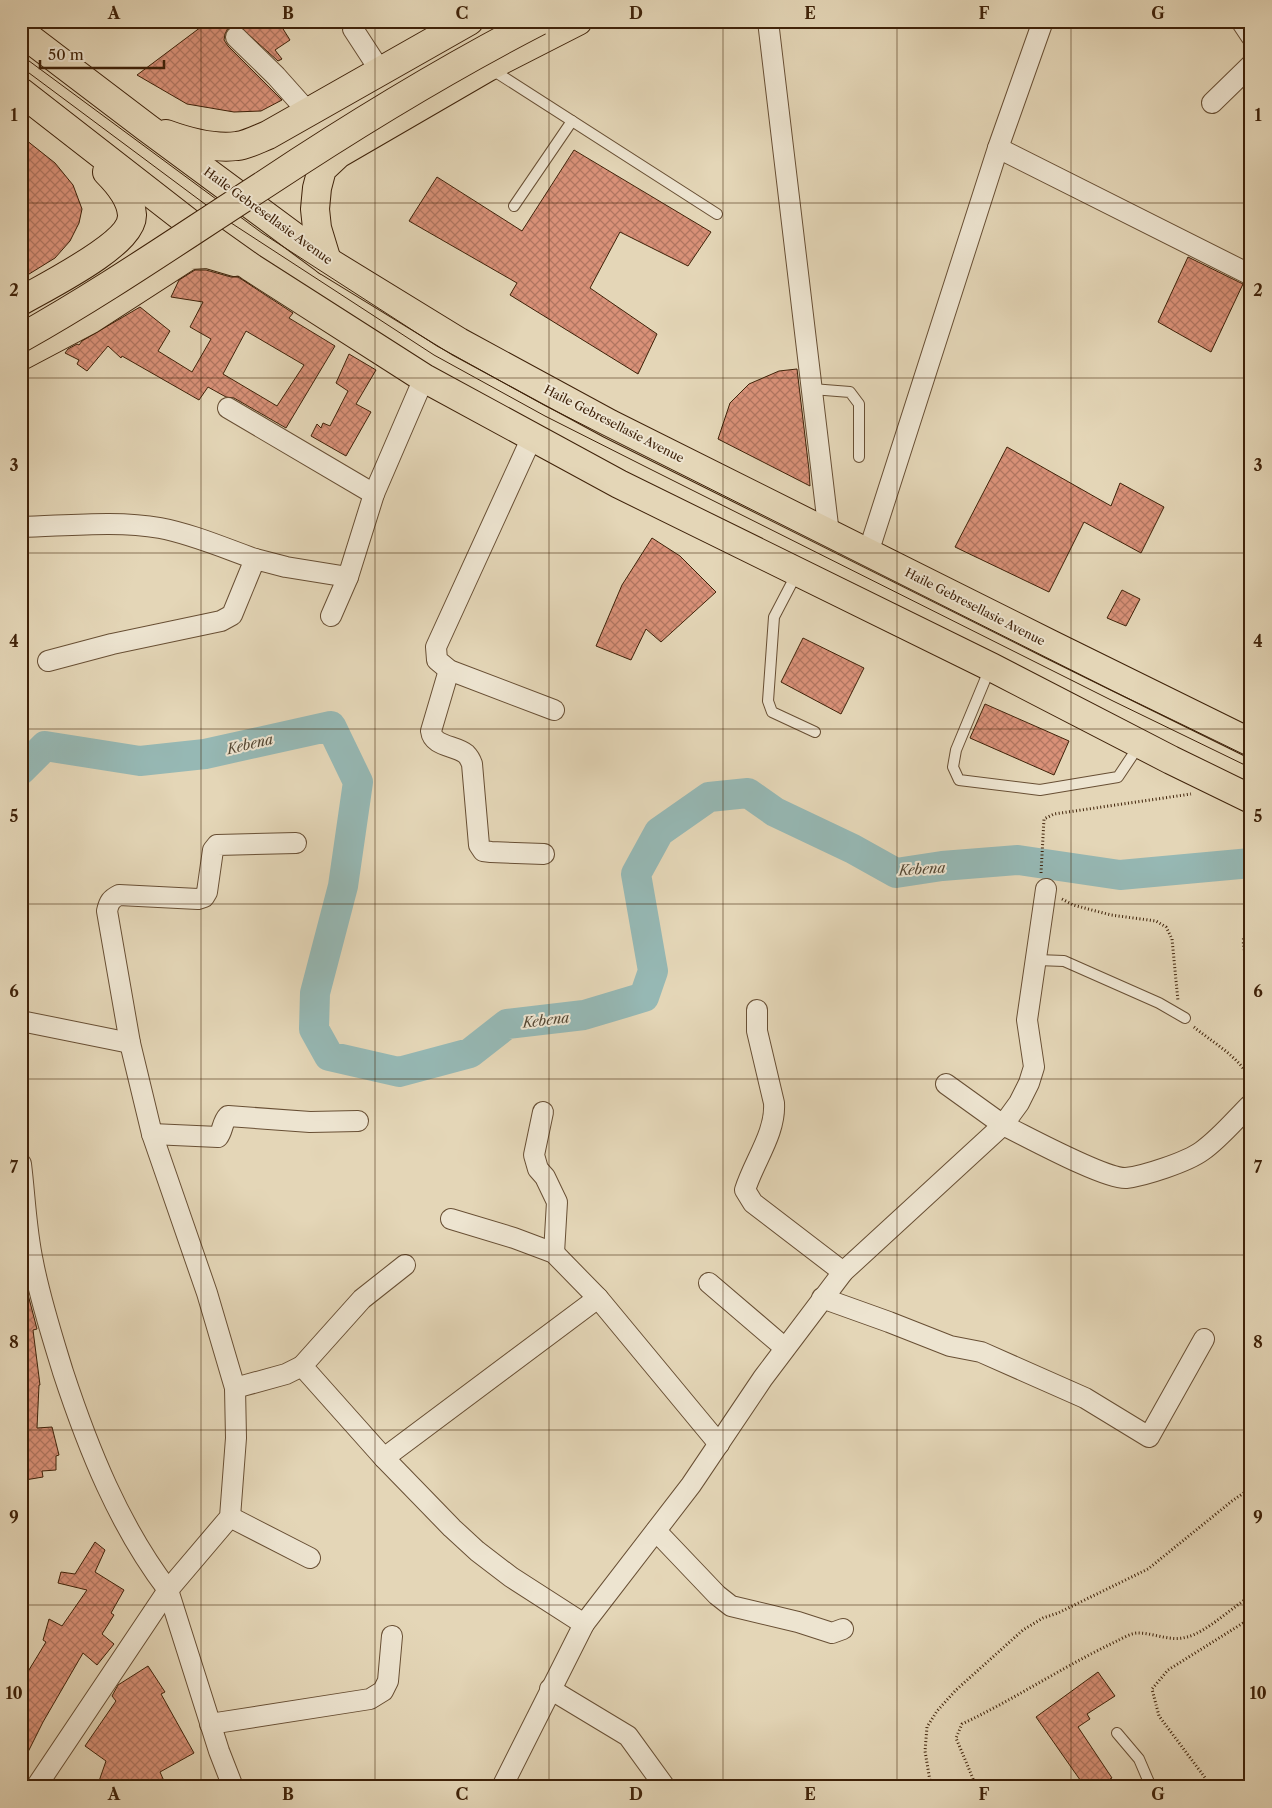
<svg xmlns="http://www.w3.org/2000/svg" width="1272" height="1808" viewBox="0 0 1272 1808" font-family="'Libre Caslon Text',serif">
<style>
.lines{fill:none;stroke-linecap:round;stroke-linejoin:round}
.river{stroke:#96b8b4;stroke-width:30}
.building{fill:url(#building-cross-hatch);stroke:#3f2209;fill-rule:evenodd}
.lane-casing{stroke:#684f34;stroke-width:12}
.street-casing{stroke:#684f34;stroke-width:22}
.primary-casing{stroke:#3f2209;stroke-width:30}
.path{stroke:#3f2209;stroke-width:3;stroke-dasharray:1 2.5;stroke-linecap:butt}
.lane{stroke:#ede4d0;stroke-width:10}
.street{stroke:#ede4d0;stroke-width:20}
.primary{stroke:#e4d6b7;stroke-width:28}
.tram{stroke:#3f2209;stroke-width:1}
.primary-bridge-casing{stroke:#3f2209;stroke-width:30;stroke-linecap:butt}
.primary-bridge{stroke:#e4d6b7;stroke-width:28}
.grid{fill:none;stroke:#3f2209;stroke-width:1;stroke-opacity:0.55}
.labels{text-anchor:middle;stroke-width:4;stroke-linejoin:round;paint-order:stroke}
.street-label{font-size:12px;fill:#3f2209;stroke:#ede4d0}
.water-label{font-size:14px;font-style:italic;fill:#554834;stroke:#ede4d0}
.neatline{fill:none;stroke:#3f2209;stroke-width:2}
.grid-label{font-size:16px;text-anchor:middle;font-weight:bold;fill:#3f2209}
</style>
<defs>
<pattern id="building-cross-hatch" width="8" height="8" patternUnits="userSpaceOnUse" patternTransform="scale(1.25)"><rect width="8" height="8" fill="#d99178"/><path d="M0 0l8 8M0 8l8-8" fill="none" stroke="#b17661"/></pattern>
</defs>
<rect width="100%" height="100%" fill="#e4d6b7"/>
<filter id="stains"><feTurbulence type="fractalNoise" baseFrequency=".004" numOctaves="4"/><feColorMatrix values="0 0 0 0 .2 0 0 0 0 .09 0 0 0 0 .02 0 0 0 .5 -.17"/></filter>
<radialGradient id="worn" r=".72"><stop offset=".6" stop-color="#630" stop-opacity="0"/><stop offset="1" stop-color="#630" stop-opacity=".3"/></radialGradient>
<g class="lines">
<polyline class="river" points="21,770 45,746 140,761 205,754 331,726 358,782 343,886 315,993 314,1029 329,1056 399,1072 470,1053 507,1024 584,1015 644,997 653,971 636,874 659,832 709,797 748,793 775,812 853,849 896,873 942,866 1018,860 1120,875 1251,863"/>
</g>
<g class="building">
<polygon points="209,21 278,21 290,40 275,50 282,59 278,61 239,26 233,26 228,28 225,34 224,40 228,46 282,100 261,111 234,112 187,104 137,75"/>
<polygon points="21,136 55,163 73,185 82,209 79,223 70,241 55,258 21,279"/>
<polygon points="574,150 711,232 688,266 620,232 590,288 657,334 638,374 510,295 517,283 409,221 437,177 522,231"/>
<polygon points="1188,257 1243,284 1211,352 1158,322"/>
<path d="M195,270H206L231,277H238L293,313L289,318L335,346L286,428L234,398L226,397L208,387L199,400L122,356L121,358L108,346L87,371L77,364L79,360L65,353L68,349L77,344L79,345L82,341L140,307L170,331L158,351L192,372L211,339L190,327L203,302L171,297L179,280ZM246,331L304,365L277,406L223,374Z"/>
<polygon points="349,354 376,370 356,404 371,412 346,456 311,436 317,424 321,428 323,423 330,426 348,391 336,383"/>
<polygon points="797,369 809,470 810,486 718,439 730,403 749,384 779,371"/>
<polygon points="1007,447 1111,506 1120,483 1164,507 1141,553 1084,522 1049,592 955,547"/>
<polygon points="652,538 680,556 716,592 661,642 646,629 631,660 596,646 622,585"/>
<polygon points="1122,590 1140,599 1126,626 1107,618"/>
<polygon points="803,638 864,668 841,714 781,682"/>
<polygon points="985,704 1069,741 1054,775 970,738"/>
<polygon points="21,1279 24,1279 25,1283 37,1329 33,1330 40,1385 39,1385 37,1428 52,1427 59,1455 56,1456 56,1470 42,1471 43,1477 25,1480 21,1454"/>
<polygon points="95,1542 105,1550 95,1572 124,1590 111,1613 114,1615 102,1634 114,1644 97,1665 83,1653 43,1722 21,1766 21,1683 46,1642 43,1640 49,1619 62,1626 87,1590 58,1583 61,1572 75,1574"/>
<polygon points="148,1666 165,1692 161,1694 194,1753 160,1772 164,1781 156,1784 155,1787 97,1787 106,1761 85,1746 116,1701 112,1696 118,1685"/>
<polygon points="1098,1672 1115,1696 1087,1714 1090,1719 1078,1727 1112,1778 1110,1779 1116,1787 1085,1787 1036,1717"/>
</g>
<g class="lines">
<defs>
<g id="lane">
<polyline points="491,69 717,214"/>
<polyline points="514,206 572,121"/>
<polyline points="812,389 850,392 859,404 859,457"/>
<polyline points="797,573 774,617 768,701 772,712 815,732"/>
<polyline points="990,668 956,750 953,767 959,780 1040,790 1118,777 1140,744"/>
<polyline points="1037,960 1064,961 1159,1003 1185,1018"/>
<polyline points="1117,1733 1139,1759 1151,1787"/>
</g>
<g id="street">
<polyline points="768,21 829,534"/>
<polyline points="1241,21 1251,36"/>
<polyline points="353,29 381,72"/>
<polyline points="236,37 276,76 309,113"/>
<polyline points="1212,103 1251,65"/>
<polyline points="998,148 1251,275"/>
<polyline points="228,408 374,494"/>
<polyline points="532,437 436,647 437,660 449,670 554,710"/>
<path d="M21,527C65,526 117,520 160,528C192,534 224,548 255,559"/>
<polyline points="868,553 998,148 1043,21"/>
<polyline points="331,616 348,577 374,494 424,378"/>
<polyline points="48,661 112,644 221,621 232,615 255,559 286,567 348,577"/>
<path d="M449,670L431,731C433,747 455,745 466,754C468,756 471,761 472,764L479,845L483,851L491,852L544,854"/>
<path d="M757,1010V1031L774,1103C776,1133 754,1161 745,1190L753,1203L843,1272"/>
<polyline points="21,1021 130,1043"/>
<polyline points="946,1084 1003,1125 1019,1103 1029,1083 1034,1067 1027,1020 1046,889"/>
<polyline points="543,1112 534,1155 538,1169 545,1177 557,1202 554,1253"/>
<path d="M152,1134L218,1137C223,1131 222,1122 228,1116L310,1122L358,1121"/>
<path d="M21,1164C25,1196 26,1230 33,1262C40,1299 52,1336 63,1372C88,1448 119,1526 168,1590L219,1751L233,1787"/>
<polyline points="451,1219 514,1238 554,1253 598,1298"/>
<polyline points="405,1265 362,1299 302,1366 384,1458 452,1528 477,1551 511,1577 584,1624"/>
<polyline points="709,1283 785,1348"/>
<polyline points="822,1298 889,1322 950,1346 981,1352 1085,1398 1149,1437 1204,1339"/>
<polyline points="235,1388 286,1374 302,1366"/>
<polyline points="384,1458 598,1298 719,1444"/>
<polyline points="230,1517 310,1558"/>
<polyline points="656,1531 717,1595 731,1606 798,1622 832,1633 843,1629"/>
<polyline points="550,1689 628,1736 665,1787"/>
<polyline points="210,1724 370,1699 383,1691 388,1681 392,1636"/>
<path d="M36,1787L168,1590L230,1517L236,1438L235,1388L207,1293L152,1134L130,1043L107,911C109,902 111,899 119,895L198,899L204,897L207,892L213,850L217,845L296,843"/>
<path d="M502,1787L584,1624L691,1485L763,1378L843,1272L1003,1125C1026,1136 1104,1179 1126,1178C1144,1176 1187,1162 1202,1151C1219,1139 1234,1121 1249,1106"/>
</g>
<g id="primary">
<polyline points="21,32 146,127 327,261 459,342 610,424 1050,644 1251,743"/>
<polyline points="21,92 197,229 252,268 424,378 619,484 991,667 1171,760 1251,799"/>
<path d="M166,134C188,142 214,149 237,146C247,145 258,139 268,135L469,21"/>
<polyline points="327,261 317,228 315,209 317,188 322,169 338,154 488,67 578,21"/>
<path d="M21,301C45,287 133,244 132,215C131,198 119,184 107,172"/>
<polyline points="21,356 91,319 190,255 208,254 235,262"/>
</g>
</defs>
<use href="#lane" class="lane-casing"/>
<use href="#street" class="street-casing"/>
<use href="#primary" class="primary-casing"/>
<g class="path">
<polyline points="1041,873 1044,819 1054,814 1191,794"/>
<polyline points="1062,899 1073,905 1111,915 1156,921 1166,927 1172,939 1178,1001"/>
<polyline points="1251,923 1243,940 1248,978 1251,983"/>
<path d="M1194,1027C1208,1039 1242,1059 1248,1077C1249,1080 1248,1085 1248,1089"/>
<polyline points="931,1787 925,1751 927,1727 937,1711 956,1690 1023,1630 1043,1618 1058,1613 1148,1569 1232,1501 1251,1488"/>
<path d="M980,1787L974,1781L956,1738L962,1724C1015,1699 1064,1666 1117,1641C1123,1638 1131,1633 1138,1633C1154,1633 1171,1642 1187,1637C1207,1632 1232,1607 1251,1596"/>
<polyline points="1049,1787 1053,1787"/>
<polyline points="1209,1787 1206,1779 1159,1716 1152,1689 1168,1670 1251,1618"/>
</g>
<use href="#lane" class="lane"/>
<use href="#street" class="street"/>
<use href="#primary" class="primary"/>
<g class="tram">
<polyline points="21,55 262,233 437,346 544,405 601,434 1111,690 1251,758"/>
<polyline points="21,67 225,219 434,355 545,416 648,468 1113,701 1251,768"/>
</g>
<defs>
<path id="primary-bridge" d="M21,338C105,291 184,236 265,184C354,125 444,70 539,21"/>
</defs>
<use href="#primary-bridge" class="primary-bridge-casing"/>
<use href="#primary-bridge" class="primary-bridge"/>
</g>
<path class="grid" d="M201,21V1787M375,21V1787M549,21V1787M723,21V1787M897,21V1787M1071,21V1787M21,203H1251M21,378H1251M21,553H1251M21,729H1251M21,904H1251M21,1079H1251M21,1255H1251M21,1430H1251M21,1605H1251"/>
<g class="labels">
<g class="street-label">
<text transform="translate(268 216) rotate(36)" y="4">Haile Gebresellasie Avenue</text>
<text transform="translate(614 424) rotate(27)" y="4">Haile Gebresellasie Avenue</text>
<text transform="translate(975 607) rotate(27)" y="4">Haile Gebresellasie Avenue</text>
</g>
<g class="water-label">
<text transform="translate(250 744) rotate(-13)" y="5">Kebena</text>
<text transform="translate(922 869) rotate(-4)" y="5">Kebena</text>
<text transform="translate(546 1020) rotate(-7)" y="5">Kebena</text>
</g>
</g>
<rect width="1272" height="1808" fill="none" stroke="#e4d6b7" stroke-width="55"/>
<path d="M40 60v8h124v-8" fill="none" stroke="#3f2209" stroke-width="2.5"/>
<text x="48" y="60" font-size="15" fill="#3f2209" stroke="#ede4d0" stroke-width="4" paint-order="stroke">50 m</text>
<rect x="28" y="28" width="1216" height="1752" class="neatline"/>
<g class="grid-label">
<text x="114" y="19">A</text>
<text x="288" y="19">B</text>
<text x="462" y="19">C</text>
<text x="636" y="19">D</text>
<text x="810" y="19">E</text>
<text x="984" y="19">F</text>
<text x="1158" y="19">G</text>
<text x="14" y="121">1</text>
<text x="1258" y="121">1</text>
<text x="14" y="296">2</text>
<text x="1258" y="296">2</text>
<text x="14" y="471">3</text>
<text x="1258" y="471">3</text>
<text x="14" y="647">4</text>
<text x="1258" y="647">4</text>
<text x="14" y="822">5</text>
<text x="1258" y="822">5</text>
<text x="14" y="997">6</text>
<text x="1258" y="997">6</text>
<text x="14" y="1173">7</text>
<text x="1258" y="1173">7</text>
<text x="14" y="1348">8</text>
<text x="1258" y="1348">8</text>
<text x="14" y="1523">9</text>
<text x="1258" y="1523">9</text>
<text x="14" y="1699">10</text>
<text x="1258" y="1699">10</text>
<text x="114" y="1800">A</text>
<text x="288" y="1800">B</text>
<text x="462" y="1800">C</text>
<text x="636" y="1800">D</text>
<text x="810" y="1800">E</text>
<text x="984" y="1800">F</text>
<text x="1158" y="1800">G</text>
</g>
<rect width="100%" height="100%" filter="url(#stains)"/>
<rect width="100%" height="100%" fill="url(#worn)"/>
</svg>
